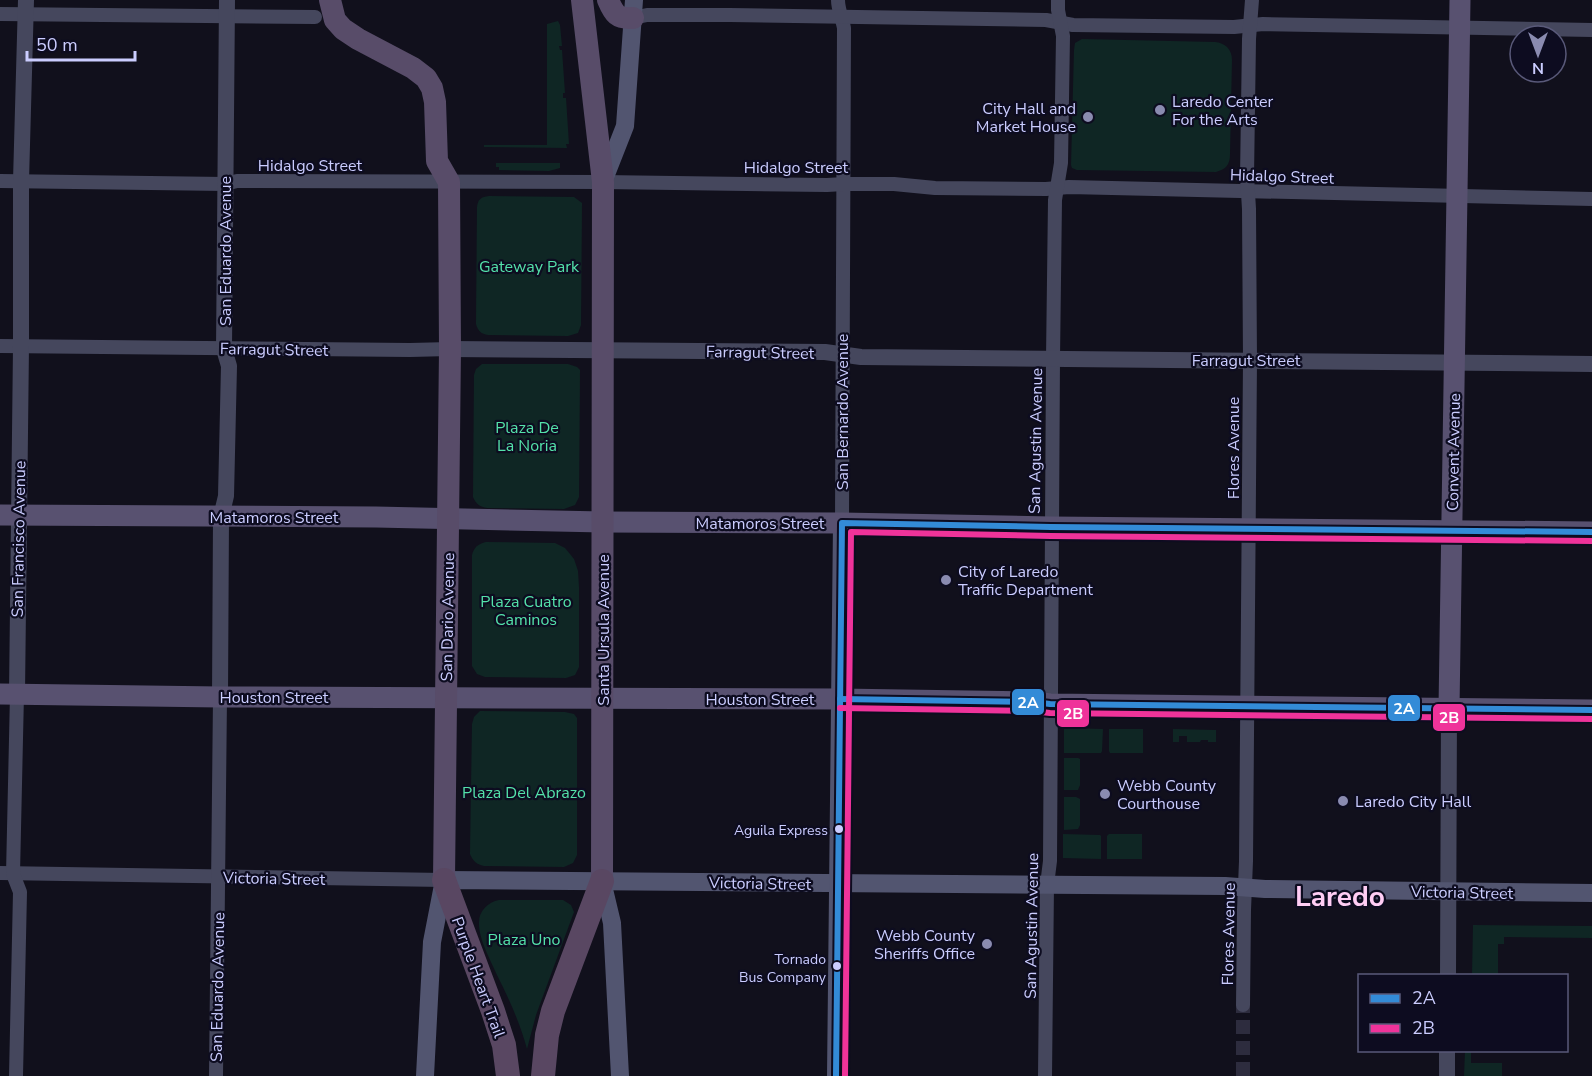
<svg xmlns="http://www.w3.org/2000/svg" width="1592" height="1076" viewBox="0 0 1592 1076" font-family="'Nunito Sans',sans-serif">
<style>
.green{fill:#0f2624}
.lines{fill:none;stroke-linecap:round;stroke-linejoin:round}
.minor-tunnel{stroke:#2d2c3e;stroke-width:14;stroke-dasharray:14 7;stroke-linecap:butt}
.minor{stroke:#45475d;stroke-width:14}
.tertiary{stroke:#45475d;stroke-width:16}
.secondary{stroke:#525570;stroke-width:18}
.primary{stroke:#585170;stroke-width:21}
.trunk{stroke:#584c69;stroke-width:22}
.motorway{stroke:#594762;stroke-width:24}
.bus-1-casing{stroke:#0d0c20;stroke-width:10}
.bus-2-casing{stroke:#0d0c20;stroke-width:10}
.bus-1{stroke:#338bd7;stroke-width:6}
.bus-2{stroke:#ef339a;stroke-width:6}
.poi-dot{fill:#8a8bb0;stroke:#0d0c20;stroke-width:2}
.bus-dot{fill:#cbcdff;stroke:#0d0c20;stroke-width:2}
.labels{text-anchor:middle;stroke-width:4.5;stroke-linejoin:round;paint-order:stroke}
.bus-label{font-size:14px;fill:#cbcdff;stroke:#0d0c20;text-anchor:end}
.poi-label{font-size:16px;fill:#cbcdff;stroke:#0d0c20;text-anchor:start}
.street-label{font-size:16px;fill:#cbcdff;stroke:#0d0c20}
.park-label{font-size:16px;fill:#54e2aa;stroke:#0d0c20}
.town-label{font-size:28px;font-weight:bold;fill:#ffcdf4;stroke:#0d0c20}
.line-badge{stroke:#0d0c20;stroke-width:2}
.badge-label{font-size:16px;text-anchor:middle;font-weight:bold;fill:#fff}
</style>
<rect width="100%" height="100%" fill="#11101c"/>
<g class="green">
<polygon points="558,21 560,25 562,46 559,46 560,50 562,50 565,93 563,93 563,98 566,98 569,144 566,144 567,148 484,147 484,145 547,145 547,24"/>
<path d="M1082,39L1215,42C1225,43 1232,49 1232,60L1230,154C1230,165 1226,169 1216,172L1077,170L1072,168L1071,165L1074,50L1075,43Z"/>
<polygon points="496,163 560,163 560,168 549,171 499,170 499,167 496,167"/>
<path d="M489,196L574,197L582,203L581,325L578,333L568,336L488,335C481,334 478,331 476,324L477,207C478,199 481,197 489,196Z"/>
<path d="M482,364H568L577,367L580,370L579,497L575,505L564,509L487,508C480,507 476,504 473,497L474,375L476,369Z"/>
<path d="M486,542L555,543L565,548L570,554L574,559L578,571L579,587V667L575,675L566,678L485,677L477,674L472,666V555C474,547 478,544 486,542Z"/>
<path d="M480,711L565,712L574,714L577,718V855L573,863L564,867L484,866C476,864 473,861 470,854L472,724L474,717Z"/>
<polygon points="1064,728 1103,729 1102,751 1101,753 1064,753"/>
<polygon points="1109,729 1143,729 1143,753 1110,753 1109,751"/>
<polygon points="1173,729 1216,730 1216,742 1208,742 1208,740 1201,740 1200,742 1187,742 1187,736 1179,736 1179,742 1173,742"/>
<polygon points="1064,758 1078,758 1080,759 1080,785 1078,790 1064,790"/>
<polygon points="1064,797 1076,797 1080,799 1080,825 1078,829 1064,830"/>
<polygon points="1063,834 1100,835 1101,836 1101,859 1063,858"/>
<polygon points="1109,834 1142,834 1142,859 1107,859 1107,836"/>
<path d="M499,900H563L571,905L574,912L536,1015L527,1049C520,1023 509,999 497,975C491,961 478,938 479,922C479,911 488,902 499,900Z"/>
<polygon points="1473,925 1592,926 1592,938 1504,937 1504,944 1498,944 1498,975 1472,975"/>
<polygon points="1465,1051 1471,1051 1471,1063 1502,1063 1502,1076 1464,1076"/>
</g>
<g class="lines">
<polyline class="minor-tunnel" points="1243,1076 1243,1005"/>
<g class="minor">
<path d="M838,0C838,9 842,18 844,28L842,523"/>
<polyline points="0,14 315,17"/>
<polyline points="633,18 647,15 730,15 1046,20 1073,25 1234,27 1263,24 1592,30"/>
<polyline points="0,181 225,184 237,181 603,182 827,185 844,184 894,184 935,188 1046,189 1069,187 1592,199"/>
<polyline points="0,346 410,350 450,349"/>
<polyline points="0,873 444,880"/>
<polyline points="1243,1005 1244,910 1246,861 1250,360 1249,209 1247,177 1249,39 1252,0"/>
<polyline points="16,1076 20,892 13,874 17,694"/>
<polyline points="216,1076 220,697"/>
<polyline points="1045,1076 1047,885 1050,861 1053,359 1055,200 1061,163 1063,36 1058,10 1058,0"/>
</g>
<g class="tertiary">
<polyline points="450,349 825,352 861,357 1592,364"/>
<polyline points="17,694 21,346 21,181 26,0"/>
<polyline points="220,697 221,517 226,496 229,366 224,349 227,0"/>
<polyline points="1448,976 1449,708"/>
<polyline points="1447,1076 1447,1050"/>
</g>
<g class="secondary">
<polyline points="603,182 625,126 634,0"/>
<polyline points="602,881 612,923 620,1076"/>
<polyline points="425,1076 432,942 444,880 1225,886 1265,889 1592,893"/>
<polyline points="836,1076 842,523"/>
</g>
<g class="primary">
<polyline points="0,515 376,517 603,522 842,523 1051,527 1592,532"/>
<polyline points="0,694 220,697 840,699 1034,702 1050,704 1592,710"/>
<polyline points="1449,708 1460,0"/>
</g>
<g class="trunk">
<polyline points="330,0 335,20 343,29 358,39 413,68 426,78 432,88 435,102 437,161 449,182 450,349 444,880"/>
<polyline points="582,0 603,182 602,881"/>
<path d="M608,0C614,14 617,19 633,18"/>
</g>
<g class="motorway">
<polyline points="444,880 493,1011 504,1045 508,1076"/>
<polyline points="543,1076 547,1035 553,1011 602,881"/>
</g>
<defs>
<g id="bus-1">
<polyline points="840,699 1034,702 1050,704 1592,710"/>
<polyline points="836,1076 842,523 1051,527 1592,532"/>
</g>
<g id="bus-2">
<polyline points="840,708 1033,711 1050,713 1592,719"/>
<polyline points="845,1076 851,532 1051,536 1592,541"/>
</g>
</defs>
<use href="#bus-1" class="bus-1-casing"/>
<use href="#bus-2" class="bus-2-casing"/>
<use href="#bus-1" class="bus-1"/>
<use href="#bus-2" class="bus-2"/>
</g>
<g class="poi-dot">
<circle cx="1160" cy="110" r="6"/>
<circle cx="1088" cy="117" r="6"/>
<circle cx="946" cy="580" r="6"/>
<circle cx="1105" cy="794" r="6"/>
<circle cx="1343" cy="801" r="6"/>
<circle cx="987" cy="944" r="6"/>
</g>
<g class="bus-dot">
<circle cx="839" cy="829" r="5"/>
<circle cx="837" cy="966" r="5"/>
</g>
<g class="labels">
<g class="bus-label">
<text x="828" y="835">Aguila Express</text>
<text x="826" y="964">Tornado<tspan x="826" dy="18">Bus Company</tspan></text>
</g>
<g class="poi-label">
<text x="1172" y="107">Laredo Center<tspan x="1172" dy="18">For the Arts</tspan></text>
<text x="1076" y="114" text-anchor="end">City Hall and<tspan x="1076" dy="18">Market House</tspan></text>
<text x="958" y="577">City of Laredo<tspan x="958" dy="18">Traffic Department</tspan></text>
<text x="1117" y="791">Webb County<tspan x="1117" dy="18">Courthouse</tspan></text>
<text x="1355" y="807">Laredo City Hall</text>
<text x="975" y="941" text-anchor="end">Webb County<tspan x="975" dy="18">Sheriffs Office</tspan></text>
</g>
<g class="street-label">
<text x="310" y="171">Hidalgo Street</text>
<text x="796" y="173">Hidalgo Street</text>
<text transform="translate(1282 176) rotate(2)" y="6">Hidalgo Street</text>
<text transform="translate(225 251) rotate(-90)" y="6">San Eduardo Avenue</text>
<text transform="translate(274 349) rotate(1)" y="6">Farragut Street</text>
<text transform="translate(760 352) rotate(1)" y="6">Farragut Street</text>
<text x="1246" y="366">Farragut Street</text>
<text transform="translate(842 412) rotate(-90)" y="6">San Bernardo Avenue</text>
<text transform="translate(1035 441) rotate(-89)" y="6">San Agustin Avenue</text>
<text transform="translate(1233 448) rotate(-90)" y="6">Flores Avenue</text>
<text transform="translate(1453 452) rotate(-89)" y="6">Convent Avenue</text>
<text x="274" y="523">Matamoros Street</text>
<text x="760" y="529">Matamoros Street</text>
<text transform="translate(18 539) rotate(-89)" y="6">San Francisco Avenue</text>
<text transform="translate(447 617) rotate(-89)" y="6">San Dario Avenue</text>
<text transform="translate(603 630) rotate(-90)" y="6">Santa Ursula Avenue</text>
<text x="274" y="703">Houston Street</text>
<text x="760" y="705">Houston Street</text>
<text transform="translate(274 878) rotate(1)" y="6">Victoria Street</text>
<text transform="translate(760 883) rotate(1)" y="6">Victoria Street</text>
<text transform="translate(1462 892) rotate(1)" y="6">Victoria Street</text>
<text transform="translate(1031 926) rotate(-89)" y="6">San Agustin Avenue</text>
<text transform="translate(1228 934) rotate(-89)" y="6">Flores Avenue</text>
<text transform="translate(479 977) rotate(70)" y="6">Purple Heart Trail</text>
<text transform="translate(217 987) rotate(-89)" y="6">San Eduardo Avenue</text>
</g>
<g class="park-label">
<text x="529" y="272">Gateway Park</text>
<text x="527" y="433">Plaza De<tspan x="527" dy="18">La Noria</tspan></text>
<text x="526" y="607">Plaza Cuatro<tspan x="526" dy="18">Caminos</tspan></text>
<text x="524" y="798">Plaza Del Abrazo</text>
<text x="524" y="945">Plaza Uno</text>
</g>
<g class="town-label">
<text x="1340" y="906">Laredo</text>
</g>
</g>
<g class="line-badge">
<rect x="1011" y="688" width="34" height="28" rx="6" fill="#338bd7"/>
<rect x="1387" y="694" width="34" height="28" rx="6" fill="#338bd7"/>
<rect x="1056" y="699" width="34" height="29" rx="6" fill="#ef339a"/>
<rect x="1432" y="703" width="34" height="29" rx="6" fill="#ef339a"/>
</g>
<g class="badge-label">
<text x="1028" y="708">2A</text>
<text x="1404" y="714">2A</text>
<text x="1073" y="719">2B</text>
<text x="1449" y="723">2B</text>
</g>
<rect x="1358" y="974" width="210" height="78" fill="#0d0c20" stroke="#595979" stroke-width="1.5"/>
<rect x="1370" y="994" width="30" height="9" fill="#338bd7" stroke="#595979" stroke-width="1.5"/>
<text x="1412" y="1004" font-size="18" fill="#cbcdff">2A</text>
<rect x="1370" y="1024" width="30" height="9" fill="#ef339a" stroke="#595979" stroke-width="1.5"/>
<text x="1412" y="1034" font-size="18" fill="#cbcdff">2B</text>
<g transform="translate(1538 54) rotate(180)"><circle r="28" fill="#0d0c20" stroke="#595979" stroke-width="1.5"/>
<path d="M0-4.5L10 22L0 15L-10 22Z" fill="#8a8bb0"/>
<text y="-9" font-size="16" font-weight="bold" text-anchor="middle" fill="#cbcdff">N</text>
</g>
<path d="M27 51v9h108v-9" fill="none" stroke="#cbcdff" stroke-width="3"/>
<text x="36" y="51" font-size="18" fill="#cbcdff" stroke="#0d0c20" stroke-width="4.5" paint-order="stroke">50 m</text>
</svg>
